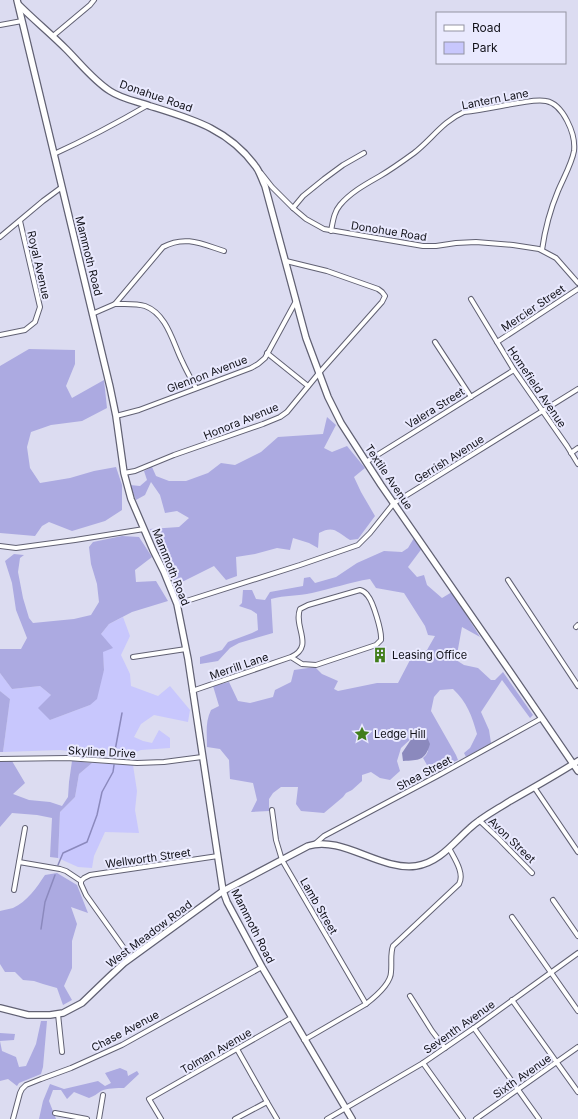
<svg xmlns="http://www.w3.org/2000/svg" width="578" height="1119" viewBox="0 0 578 1119" font-family="Inter,sans-serif">
<style>
.green{fill:#c8c7fd}
.forest{fill:#acaae1}
.water{fill:#8b89bd}
.lines{fill:none;stroke-linecap:round;stroke-linejoin:round}
.stream{stroke:#8b89bd;stroke-width:1.5}
.street-casing{stroke:#616173;stroke-width:6}
.secondary-casing{stroke:#616173;stroke-width:8}
.street{stroke:#fff;stroke-width:4}
.secondary{stroke:#fff;stroke-width:5.5}
.labels{text-anchor:middle;stroke-width:4;stroke-linejoin:round;paint-order:stroke}
.street-label{font-size:11px;fill:#111118;stroke:#e9e9fe}
.poi-label{font-size:11px;fill:#111118;stroke:#e9e9fe;text-anchor:start}
</style>
<rect width="100%" height="100%" fill="#dcdcf1"/>
<g class="green">
<polygon points="123,617 130,636 121,655 130,674 131,686 158,696 170,686 190,710 188,722 154,715 141,724 134,737 143,741 152,743 159,730 170,738 170,748 141,750 123,757 60,750 3,752 10,699 0,691 0,673 12,689 40,686 51,695 50,720 90,705 104,670 101,634 109,624"/>
<polygon points="92,763 133,765 137,791 135,810 139,833 105,832 94,856 92,868 78,867 58,858 60,812 75,797 79,774"/>
</g>
<g class="forest">
<polygon points="29,349 75,350 75,364 66,386 72,398 104,380 107,408 82,421 51,425 31,432 27,447 30,468 40,483 70,478 94,471 116,467 122,485 122,510 105,521 72,531 49,522 42,526 35,536 0,533 0,366"/>
<path d="M327,417L336,425L324,448L332,452L347,446L365,468L354,477L361,492L375,516L358,539L350,540C337,532 334,525 319,533L318,548L309,543L293,538L290,550L277,548L255,554L236,557L237,576L226,580L214,566L176,585L162,552L150,529L179,527L189,518L177,511L165,513L160,495L151,482L145,495L136,500L130,485L140,486L147,480L144,471L152,467L156,476L169,481H186L208,473L221,463L235,465L261,452L278,437L323,434Z"/>
<polygon points="122,536 139,537 152,557 135,570 136,582 156,581 168,601 132,612 109,624 101,634 113,648 103,652 104,670 97,699 90,705 50,720 38,708 51,695 40,686 12,689 0,673 0,649 21,649 27,638 16,610 12,583 5,561 14,554 24,555 20,558 18,572 23,598 29,618 33,623 74,619 91,615 99,602 97,584 91,564 89,547 93,542"/>
<path d="M414,538L423,547L408,567L417,577L424,575L427,585L442,598L452,592L480,637L462,627L456,660L464,665L478,668L491,680H495L503,672L533,715L530,718L502,680L481,712L489,730L491,743L466,757L464,753L470,748L477,734C472,716 467,702 453,689L440,690L434,697L431,711L456,755L458,760L437,769L427,765L423,758L426,755L428,751L415,735L401,748L397,761L400,771L390,780L380,778L371,772L362,775V781L352,790L346,793L343,797L324,813L301,811L296,804L298,787H281L273,793L269,799V811L251,812L257,800L253,783L230,779L229,760L220,749L207,747C207,734 205,722 211,710L219,706L213,686L229,682L238,701L250,703L273,697L275,690L291,682L294,670L315,667L322,674L338,681L334,689L338,691L377,683H398L410,660L427,650L435,636L428,635L425,626L404,593L376,588L370,579C350,582 331,589 312,593C298,596 285,595 271,599L273,633L239,643L230,648L218,661L200,664V657L222,650L228,642L252,633L258,630L257,614L251,610L239,606L242,603L243,590H252L256,599L265,600L270,592L303,586L304,578L310,577L315,583L336,577L357,563L384,551L402,552L408,548Z"/>
<polygon points="0,691 10,699 3,752 0,752"/>
<polygon points="12,761 25,783 13,794 29,800 50,802 62,806 68,797 69,782 72,761 92,763 79,774 75,797 60,812 58,858 50,857 52,818 37,815 12,813 0,827 0,762"/>
<path d="M57,873L77,885L88,913L71,907L77,924L72,941V968L64,986L72,1000L63,1005L57,988L43,984L34,981L23,980L15,972H5L0,964V911C4,910 9,909 13,908C27,902 37,887 45,875Z"/>
<polygon points="41,1021 47,1021 43,1067 41,1074 19,1083 17,1086 8,1079 0,1081 0,1033 15,1034 14,1040 0,1041 2,1051 16,1057 19,1067 26,1066 36,1044"/>
<path d="M120,1068L127,1071L128,1076L137,1071L139,1074L124,1088C117,1088 107,1088 101,1091C97,1094 94,1096 89,1098L74,1092L67,1099L61,1090H53L49,1101L56,1119H39L43,1101L50,1084L64,1089L98,1081L105,1086L111,1083L105,1073Z"/>
</g>
<path class="water" d="M422,734L427,737L430,744C425,761 419,760 403,761L402,753L410,741L415,735Z"/>
<g class="lines">
<g class="stream">
<polyline points="114,756 122,713"/>
<polyline points="58,865 63,853 87,842 97,815 102,792 113,772 114,765"/>
<polyline points="41,929 45,902 55,875"/>
</g>
<defs>
<g id="street">
<polyline points="0,25 22,21"/>
<polyline points="53,36 90,5 94,0"/>
<path d="M54,154C87,139 117,123 148,105"/>
<polyline points="261,173 272,187 293,208 306,219 324,229 423,246 436,246 456,243 476,242 513,245 539,249 556,258 578,283"/>
<polyline points="293,208 303,196 324,179 343,165 364,153"/>
<path d="M331,231C333,221 334,212 340,205C351,192 366,184 380,176C392,169 403,161 414,153C431,140 443,121 464,112C482,110 500,106 518,103C527,102 537,99 546,101C563,104 576,134 574,151C572,163 563,179 558,191C550,210 545,229 542,250"/>
<polyline points="0,237 43,201 62,187"/>
<polyline points="471,299 514,370 567,446 578,464"/>
<path d="M115,304C124,304 136,303 145,306C167,314 173,343 182,361C186,370 191,379 196,388"/>
<path d="M92,314L115,304L163,247C185,235 202,244 224,251"/>
<polyline points="0,335 25,330 35,322 40,307 20,221"/>
<polyline points="435,342 471,397"/>
<polyline points="497,342 578,289"/>
<polyline points="267,353 308,386"/>
<polyline points="116,416 139,410 251,368 258,364 265,358 296,301"/>
<polyline points="571,453 578,448"/>
<polyline points="366,462 514,370"/>
<polyline points="124,473 135,471 174,455 263,424 280,417 287,412 319,373 382,302 385,296 382,292 378,289 327,271 286,261"/>
<polyline points="0,546 16,548 75,540 144,529"/>
<polyline points="508,580 578,686"/>
<polyline points="177,604 300,565 358,545 370,533 394,503 578,389"/>
<polyline points="576,627 578,625"/>
<polyline points="133,657 186,649"/>
<path d="M192,691L291,657L302,664L316,665L376,645L381,640C382,631 373,602 368,596C366,593 364,591 360,590L308,605L300,609C293,627 315,646 291,657"/>
<polyline points="0,759 67,758 137,763 164,762 202,757"/>
<polyline points="534,787 578,852"/>
<polyline points="272,810 276,840 282,860 366,1004"/>
<polyline points="479,820 498,838 532,873"/>
<polyline points="316,843 324,836 439,775 542,718"/>
<polyline points="19,862 60,869 66,871 81,881"/>
<polyline points="81,881 84,878 90,875 218,856"/>
<polyline points="81,881 81,884 86,895 131,958"/>
<polyline points="14,890 25,828"/>
<polyline points="553,900 578,936"/>
<polyline points="512,917 578,1011"/>
<polyline points="410,996 432,1031 445,1048"/>
<polyline points="512,1000 578,1092"/>
<polyline points="58,1014 62,1052"/>
<polyline points="474,1028 539,1119"/>
<path d="M304,1040L366,1004C375,997 391,984 391,972C392,963 390,954 393,946L459,884C465,873 454,858 449,848"/>
<polyline points="423,1063 463,1119"/>
<polyline points="267,1102 277,1119"/>
<polyline points="55,1113 87,1119"/>
<polyline points="13,1119 20,1093 22,1089 26,1085 41,1079 71,1068 122,1045 262,967"/>
<polyline points="99,1119 103,1095"/>
<polyline points="161,1119 149,1099 291,1018"/>
<polyline points="235,1119 267,1102 237,1049"/>
<polyline points="327,1119 423,1063 474,1028 578,953"/>
<polyline points="476,1119 578,1047"/>
</g>
<g id="secondary">
<polyline points="17,0 110,387 116,416 124,473 131,499 153,550 164,572 177,604 188,659 223,891 227,902 262,967 352,1119"/>
<path d="M19,5C34,20 51,34 66,49C80,63 93,80 110,91C122,99 136,101 150,106C192,119 229,129 256,167C260,172 262,180 265,186L306,338L328,397L341,423L381,485L511,673L578,771"/>
<path d="M0,1008L28,1015H50L63,1013L82,1003L109,977L124,963L223,891L308,846C342,835 380,871 416,866C439,863 454,842 470,828C482,817 496,810 510,801C533,788 556,775 578,761"/>
</g>
</defs>
<use href="#street" class="street-casing"/>
<use href="#secondary" class="secondary-casing"/>
<use href="#street" class="street"/>
<use href="#secondary" class="secondary"/>
</g>
<defs>
<symbol id="building-bare" viewBox="-9 -9 18 18"><path d="M-4-6H4V6H1V3H-1V6H-4ZM-2.5-4.3h1.7v1.8h-1.7ZM.8-4.3h1.7v1.8H.8ZM-2.5-1h1.7V.8h-1.7ZM.8-1h1.7V.8H.8Z" fill="#417e1a" stroke="#e9e9fe" stroke-width="2.5" paint-order="stroke"/></symbol>
<symbol id="sight-bare" viewBox="-9 -9 18 18"><path d="M0-6L1.8-2.2L6-1.7L2.9 1.2L3.7 5.4L0 3.3L-3.7 5.4L-2.9 1.2L-6-1.7L-1.8-2.2Z" fill="#417e1a" stroke="#e9e9fe" stroke-width="2.5" paint-order="stroke"/></symbol>
</defs>
<g fill-rule="evenodd">
<use href="#building-bare" x="369" y="644" width="22" height="22"/>
<use href="#sight-bare" x="351" y="723" width="22" height="22"/>
</g>
<g class="labels">
<g class="street-label">
<text transform="translate(156 96) rotate(19)" y="4">Donahue Road</text>
<text transform="translate(495 99) rotate(-11)" y="4">Lantern Lane</text>
<text transform="translate(389 231) rotate(9)" y="4">Donohue Road</text>
<text transform="translate(89 256) rotate(76)" y="4">Mammoth Road</text>
<text transform="translate(39 265) rotate(77)" y="4">Royal Avenue</text>
<text transform="translate(533 308) rotate(-34)" y="4">Mercier Street</text>
<text transform="translate(207 374) rotate(-21)" y="4">Glennon Avenue</text>
<text transform="translate(537 387) rotate(56)" y="4">Homefield Avenue</text>
<text transform="translate(435 408) rotate(-32)" y="4">Valera Street</text>
<text transform="translate(241 421) rotate(-22)" y="4">Honora Avenue</text>
<text transform="translate(449 459) rotate(-32)" y="4">Gerrish Avenue</text>
<text transform="translate(389 477) rotate(56)" y="4">Textile Avenue</text>
<text transform="translate(171 567) rotate(68)" y="4">Mammoth Road</text>
<text transform="translate(239 666) rotate(-19)" y="4">Merrill Lane</text>
<text transform="translate(102 752) rotate(3)" y="4">Skyline Drive</text>
<text transform="translate(424 773) rotate(-28)" y="4">Shea Street</text>
<text transform="translate(512 840) rotate(44)" y="4">Avon Street</text>
<text transform="translate(148 858) rotate(-8)" y="4">Wellworth Street</text>
<text transform="translate(319 906) rotate(60)" y="4">Lamb Street</text>
<text transform="translate(253 926) rotate(63)" y="4">Mammoth Road</text>
<text transform="translate(149 934) rotate(-37)" y="4">West Meadow Road</text>
<text transform="translate(459 1027) rotate(-35)" y="4">Seventh Avenue</text>
<text transform="translate(125 1031) rotate(-28)" y="4">Chase Avenue</text>
<text transform="translate(216 1051) rotate(-30)" y="4">Tolman Avenue</text>
<text transform="translate(522 1076) rotate(-35)" y="4">Sixth Avenue</text>
</g>
<g class="poi-label">
<text x="392" y="659">Leasing Office</text>
<text x="374" y="738">Ledge Hill</text>
</g>
</g>
<rect x="436" y="12" width="130" height="52" fill="#e9e9fe" stroke="#9393a2"/>
<rect x="444" y="25" width="20" height="6" fill="#ffffff" stroke="#9393a2"/>
<text x="472" y="32" font-size="12" fill="#111118">Road</text>
<rect x="444" y="42" width="20" height="12" fill="#c8c7fd" stroke="#9393a2"/>
<text x="472" y="52" font-size="12" fill="#111118">Park</text>
</svg>
